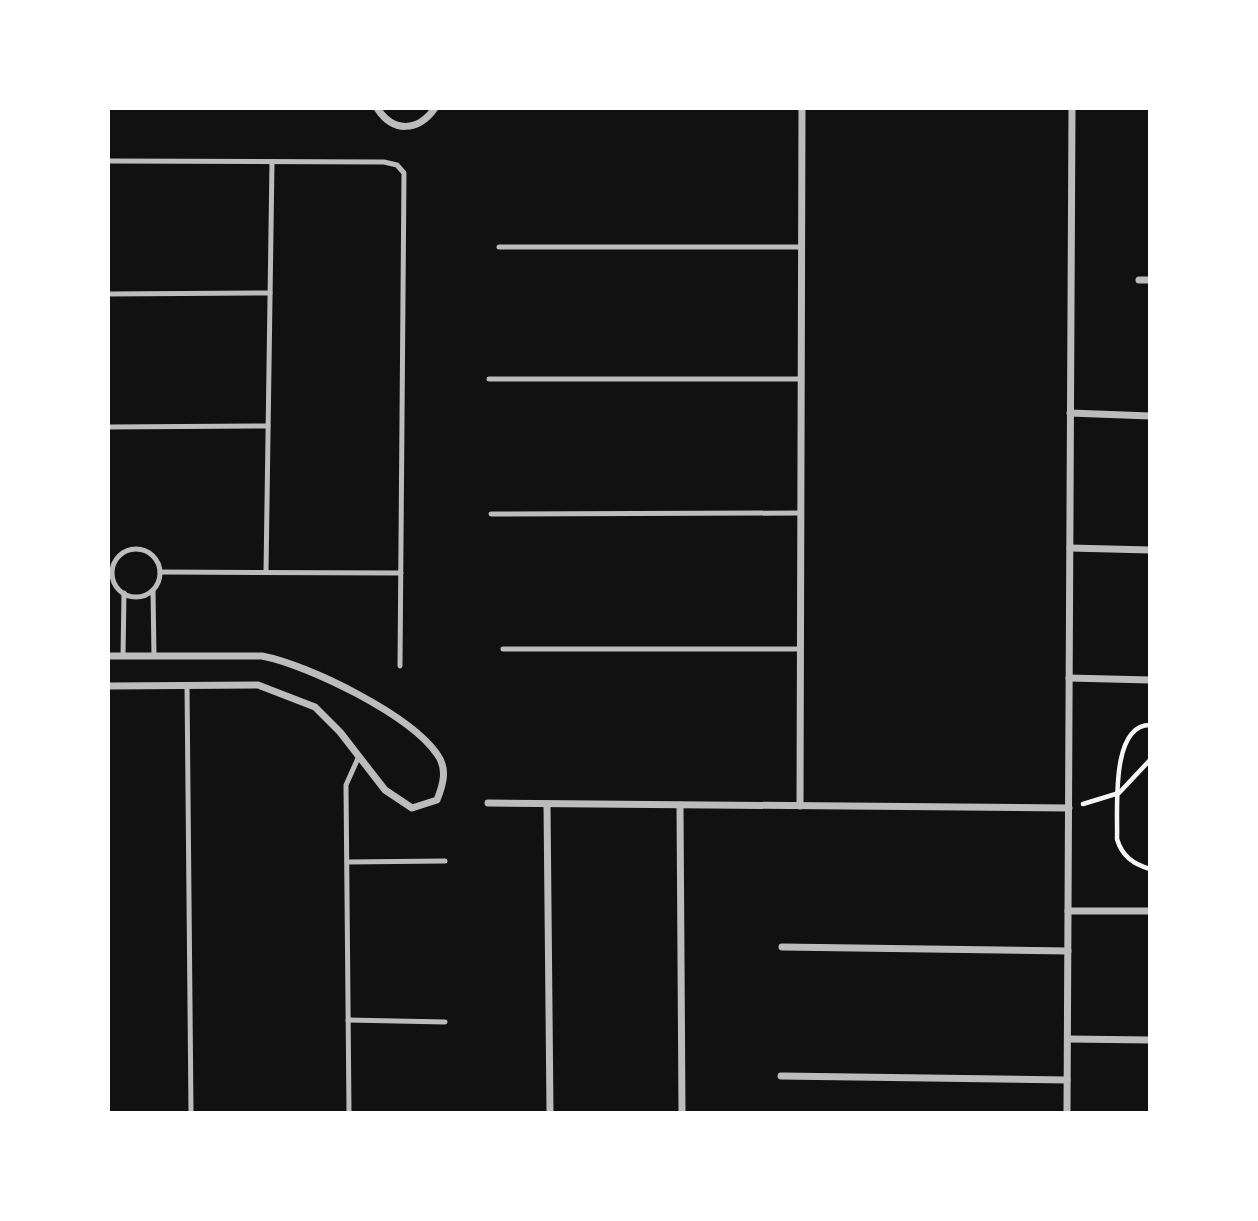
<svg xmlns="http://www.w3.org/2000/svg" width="1258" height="1221" viewBox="0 0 1258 1221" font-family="'Alegreya Sans',sans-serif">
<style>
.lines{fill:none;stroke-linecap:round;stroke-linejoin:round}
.path{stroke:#f5f5f5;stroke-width:4.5}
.service{stroke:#bcbcbc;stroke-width:5}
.minor{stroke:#bcbcbc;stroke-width:7}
</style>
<rect width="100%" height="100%" fill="#111"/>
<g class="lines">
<g class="path">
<path d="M1150,725C1110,725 1118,811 1117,839C1122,856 1133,864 1150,869"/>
<polyline points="1083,804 1119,793 1150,760"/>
</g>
<g class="service">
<polyline points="108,161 384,162 397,165 404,173 400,666"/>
<polyline points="499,247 801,247"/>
<polyline points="108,294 270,293"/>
<polyline points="489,379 801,379"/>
<polyline points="108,427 268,426"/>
<polyline points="491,514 801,513"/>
<circle cx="136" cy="573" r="24"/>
<polyline points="160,572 401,573"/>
<polyline points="266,572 272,162"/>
<polyline points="153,590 154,656"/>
<polyline points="503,649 800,649"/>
<polyline points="123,656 124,593"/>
<polyline points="187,685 191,1112"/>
<polyline points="347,862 445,861"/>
<polyline points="348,1020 445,1022"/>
<polyline points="349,1112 346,785 359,756"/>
</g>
<g class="minor">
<path d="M377,108C393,133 418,132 435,108"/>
<polyline points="1139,280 1150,280"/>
<polyline points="1070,413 1150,416"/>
<polyline points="1070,548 1150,550"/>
<path d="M108,656H262C309,665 410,715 437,754C448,769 443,785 437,800L412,808L385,790L340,732L315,707L258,685L108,686"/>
<polyline points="1069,678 1150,680"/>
<polyline points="488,803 1069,808"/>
<polyline points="547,804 550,1112"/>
<polyline points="680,805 682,1112"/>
<polyline points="800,806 802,108"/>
<polyline points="1068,911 1150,911"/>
<polyline points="782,947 1068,951"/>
<polyline points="1068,1039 1150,1040"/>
<polyline points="781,1076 1067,1080"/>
<polyline points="1067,1112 1072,108"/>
</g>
</g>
<rect width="1258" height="1221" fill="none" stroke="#ffffff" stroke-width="220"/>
</svg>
